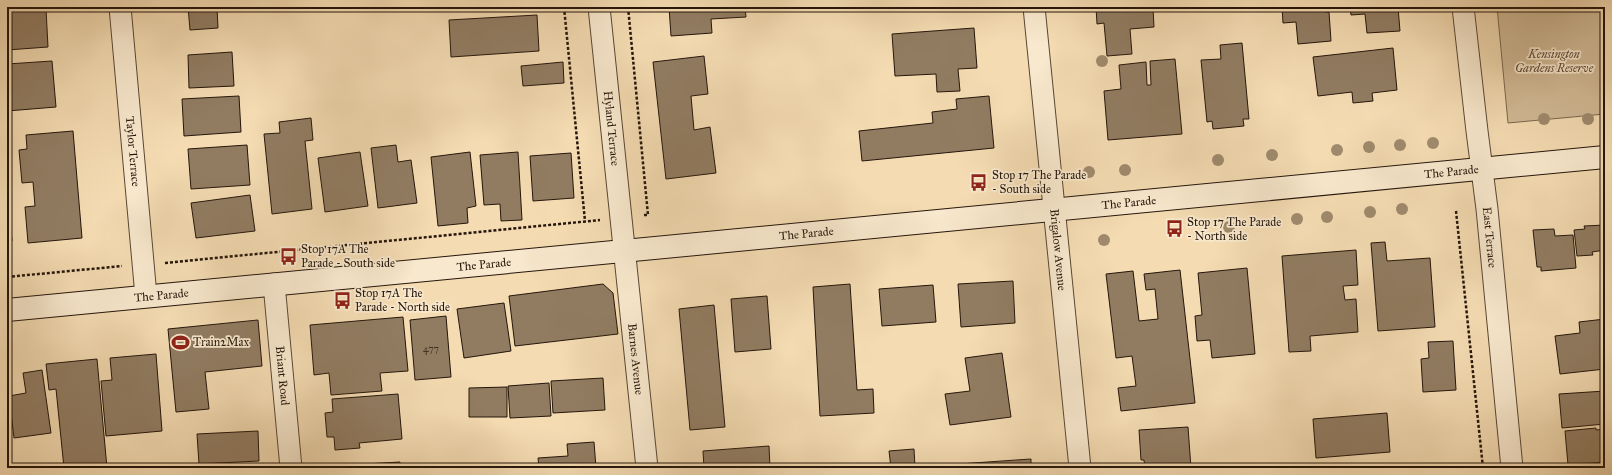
<svg xmlns="http://www.w3.org/2000/svg" width="1612" height="475" viewBox="0 0 1612 475" font-family="'IM FELL Great Primer',serif">
<style>
.green{fill:#d1ba96;stroke:#7b6850}
.building{fill:#917c62;stroke:#25160b}
.lines{fill:none;stroke-linecap:round;stroke-linejoin:round}
.street-casing{stroke:#594735;stroke-width:23}
.secondary-casing{stroke:#25160b;stroke-width:24}
.path{stroke:#25160b;stroke-width:2.5;stroke-dasharray:3 2;stroke-linecap:butt}
.street{stroke:#f8e8cd;stroke-width:21}
.secondary{stroke:#f8e8cd;stroke-width:22}
.tree{fill:#9f8a6d}
.labels{text-anchor:middle;stroke-width:3.5;stroke-linejoin:round;paint-order:stroke}
.number-label{font-size:10px;fill:#403021}
.park-label{font-size:12px;font-style:italic;fill:#594735;stroke:#f8e8cd}
.street-label{font-size:12px;fill:#25160b;stroke:#f8e8cd}
.poi-label{font-size:12px;fill:#25160b;stroke:#f8e8cd;text-anchor:start}
</style>
<rect width="100%" height="100%" fill="#f4dbb2"/>
<filter id="stains"><feTurbulence type="fractalNoise" baseFrequency=".005" numOctaves="4"/><feColorMatrix values="0 0 0 0 .2 0 0 0 0 .09 0 0 0 0 .02 0 0 0 .5 -.17"/></filter>
<radialGradient id="worn" r=".72"><stop offset=".6" stop-color="#630" stop-opacity="0"/><stop offset="1" stop-color="#630" stop-opacity=".3"/></radialGradient>
<polygon class="green" points="1497,7 1605,7 1605,114 1508,123"/>
<g class="building">
<polygon points="188,7 217,7 218,28 190,30"/>
<polygon points="669,7 745,7 746,17 711,19 712,33 671,36"/>
<polygon points="1096,7 1153,7 1154,27 1130,29 1132,54 1107,56 1104,23 1097,24"/>
<polygon points="1282,7 1325,7 1326,12 1329,12 1331,41 1298,44 1296,22 1283,23"/>
<polygon points="1350,7 1398,7 1400,31 1367,33 1365,14 1351,15"/>
<polygon points="46,9 48,47 7,50 7,12"/>
<polygon points="537,15 539,51 451,57 449,20"/>
<polygon points="974,28 977,68 958,69 960,91 937,92 936,74 895,76 892,34"/>
<polygon points="1242,43 1249,119 1243,119 1244,126 1213,129 1212,121 1207,122 1201,60 1221,59 1220,45"/>
<polygon points="1393,48 1397,90 1372,93 1373,101 1353,103 1352,92 1318,96 1313,57"/>
<polygon points="232,52 234,86 189,88 188,55"/>
<polygon points="704,56 708,94 691,96 694,130 710,127 716,173 666,179 653,62"/>
<polygon points="1175,59 1182,134 1108,140 1104,91 1121,89 1119,65 1146,62 1147,85 1151,85 1150,61"/>
<polygon points="52,61 56,107 7,111 7,64"/>
<polygon points="563,62 564,83 523,86 521,66"/>
<polygon points="239,96 241,132 184,136 182,99"/>
<polygon points="989,96 994,148 862,161 859,131 933,123 932,112 957,109 956,99"/>
<polygon points="311,118 313,140 305,141 312,209 272,214 264,134 280,133 279,122"/>
<polygon points="73,131 82,238 28,243 25,207 35,206 33,182 22,183 19,150 27,149 26,135"/>
<polygon points="247,145 250,185 191,189 188,149"/>
<polygon points="396,145 398,162 411,160 417,203 378,208 371,148"/>
<polygon points="360,152 368,206 325,212 318,158"/>
<polygon points="470,152 476,206 467,208 468,223 438,226 431,157"/>
<polygon points="518,152 522,220 501,221 500,204 484,205 480,155"/>
<polygon points="571,153 574,198 533,201 530,156"/>
<polygon points="250,195 255,231 196,238 191,203"/>
<polygon points="8,198 12,241 7,241 7,199"/>
<polygon points="1605,225 1605,250 1592,252 1593,255 1577,256 1574,230 1585,229 1584,226"/>
<polygon points="1554,229 1555,236 1573,235 1576,268 1541,271 1541,267 1537,267 1533,230"/>
<polygon points="1385,242 1387,261 1430,258 1435,327 1378,331 1371,243"/>
<polygon points="1356,250 1358,285 1343,286 1345,300 1356,299 1358,332 1310,336 1311,351 1289,352 1282,256"/>
<polygon points="1247,268 1255,354 1212,358 1210,340 1197,341 1195,316 1202,315 1198,273"/>
<polygon points="1180,270 1195,403 1121,411 1118,388 1136,386 1132,356 1116,358 1106,274 1133,271 1139,321 1158,319 1155,289 1146,290 1144,274"/>
<polygon points="1013,281 1015,323 961,327 958,284"/>
<polygon points="603,284 613,293 618,334 515,346 509,296"/>
<polygon points="850,284 857,390 873,389 874,413 820,416 813,287"/>
<polygon points="933,285 936,322 882,326 879,289"/>
<polygon points="767,296 771,349 735,352 731,299"/>
<polygon points="504,303 511,351 464,358 457,309"/>
<polygon points="714,305 725,427 690,430 679,309"/>
<polygon points="446,316 451,377 415,380 410,320"/>
<polygon points="403,317 408,371 380,373 382,391 331,395 329,373 314,375 310,325"/>
<polygon points="1605,319 1605,369 1560,374 1555,336 1580,333 1579,322"/>
<polygon points="258,320 262,366 205,372 209,409 176,412 168,329"/>
<polygon points="1453,341 1456,390 1423,392 1421,359 1429,358 1428,342"/>
<polygon points="1002,353 1011,417 950,425 945,394 970,391 965,358"/>
<polygon points="156,354 162,431 106,436 101,381 112,380 110,358"/>
<polygon points="97,359 107,468 64,468 56,389 49,390 46,364"/>
<polygon points="42,370 51,433 14,438 9,396 26,393 23,373"/>
<polygon points="603,378 605,410 553,413 551,381"/>
<polygon points="549,383 551,416 510,418 508,386"/>
<polygon points="507,387 507,417 469,417 469,388"/>
<polygon points="1605,391 1605,424 1562,428 1559,394"/>
<polygon points="398,394 402,439 359,443 360,448 335,450 334,437 327,437 325,413 333,412 332,399"/>
<polygon points="1387,413 1390,452 1316,458 1313,419"/>
<polygon points="1188,427 1191,468 1145,468 1144,460 1141,460 1139,430"/>
<polygon points="1596,428 1596,430 1605,429 1605,462 1568,465 1565,431"/>
<polygon points="258,431 259,461 199,464 197,434"/>
<polygon points="594,442 596,468 539,468 538,458 568,456 567,444"/>
<polygon points="769,446 770,468 704,468 703,451"/>
<polygon points="914,449 915,467 1031,459 1031,468 891,468 889,451"/>
<polygon points="400,462 400,468 348,468 347,465"/>
</g>
<g class="lines">
<defs>
<g id="street">
<path id="s1" d="M120,7L146,296"/>
<path id="s2" d="M599,7L647,468"/>
<path id="s3" d="M1034,7L1080,468"/>
<path id="s4" d="M1463,7L1477,131L1487,209L1512,468"/>
<path id="s5" d="M274,284L291,468"/>
</g>
<g id="secondary">
<path id="s6" d="M7,310L1605,157"/>
</g>
</defs>
<use href="#street" class="street-casing"/>
<use href="#secondary" class="secondary-casing"/>
<g class="path">
<polyline points="564,7 585,221"/>
<polyline points="628,7 648,215 643,215"/>
<polyline points="1456,211 1483,468"/>
<polyline points="165,263 600,220"/>
<polyline points="7,277 122,266"/>
</g>
<use href="#street" class="street"/>
<use href="#secondary" class="secondary"/>
</g>
<g class="tree">
<circle cx="1102" cy="61" r="6"/>
<circle cx="1544" cy="119" r="6"/>
<circle cx="1588" cy="119" r="6"/>
<circle cx="1433" cy="143" r="6"/>
<circle cx="1400" cy="145" r="6"/>
<circle cx="1369" cy="147" r="6"/>
<circle cx="1337" cy="150" r="6"/>
<circle cx="1272" cy="155" r="6"/>
<circle cx="1218" cy="160" r="6"/>
<circle cx="1125" cy="170" r="6"/>
<circle cx="1089" cy="172" r="6"/>
<circle cx="1402" cy="209" r="6"/>
<circle cx="1370" cy="212" r="6"/>
<circle cx="1327" cy="217" r="6"/>
<circle cx="1297" cy="219" r="6"/>
<circle cx="1229" cy="227" r="6"/>
<circle cx="1104" cy="240" r="6"/>
</g>
<defs>
<symbol id="bus-bare" viewBox="-9 -9 18 18"><path d="M-5-6H5V4H4V6H2V4H-2V6H-4V4H-5ZM-3.5-4V0h7V-4ZM-3.5 1.2v1.5H-2V1.2ZM2 1.2v1.5H3.5V1.2Z" fill="#8f2418" stroke="#f8e8cd" stroke-width="2.5" paint-order="stroke"/></symbol>
<symbol id="stadium-bare" viewBox="-9 -9 18 18"><path d="M0-5a6.5 5 0 1 0 0 10a6.5 5 0 1 0 0-10ZM-3.5-1.8h7v3.6h-7Z" fill="#8f2418" stroke="#f8e8cd" stroke-width="2.5" paint-order="stroke"/></symbol>
</defs>
<g fill-rule="evenodd">
<use href="#bus-bare" x="966" y="170" width="25" height="25"/>
<use href="#bus-bare" x="1162" y="216" width="25" height="25"/>
<use href="#bus-bare" x="276" y="244" width="25" height="25"/>
<use href="#bus-bare" x="330" y="288" width="25" height="25"/>
<use href="#stadium-bare" x="168" y="330" width="25" height="25"/>
</g>
<g class="labels">
<g class="number-label">
<text x="431" y="352">477</text>
</g>
<g class="park-label">
<text x="1554" y="58">Kensington<tspan x="1554" dy="14">Gardens Reserve</tspan></text>
</g>
<g class="street-label">
<text dy="4" stroke="none"><textPath href="#s2" startOffset="122">Hyland Terrace</textPath></text>
<text dy="4" stroke="none"><textPath href="#s1" startOffset="145">Taylor Terrace</textPath></text>
<text dy="4" stroke="none"><textPath href="#s6" startOffset="1451">The Parade</textPath></text>
<text dy="4" stroke="none"><textPath href="#s6" startOffset="1127">The Parade</textPath></text>
<text dy="4" stroke="none"><textPath href="#s6" startOffset="803">The Parade</textPath></text>
<text dy="4" stroke="none"><textPath href="#s4" startOffset="232">East Terrace</textPath></text>
<text dy="4" stroke="none"><textPath href="#s3" startOffset="244">Brigalow Avenue</textPath></text>
<text dy="4" stroke="none"><textPath href="#s6" startOffset="479">The Parade</textPath></text>
<text dy="4" stroke="none"><textPath href="#s6" startOffset="155">The Parade</textPath></text>
<text dy="4" stroke="none"><textPath href="#s2" startOffset="354">Barnes Avenue</textPath></text>
<text dy="4" stroke="none"><textPath href="#s5" startOffset="92">Briant Road</textPath></text>
</g>
<g class="poi-label">
<text x="992" y="179">Stop 17 The Parade<tspan x="992" dy="14">- South side</tspan></text>
<text x="1187" y="226">Stop 17 The Parade<tspan x="1187" dy="14">- North side</tspan></text>
<text x="301" y="253">Stop 17A The<tspan x="301" dy="14">Parade - South side</tspan></text>
<text x="355" y="297">Stop 17A The<tspan x="355" dy="14">Parade - North side</tspan></text>
<text x="193" y="346">Train2Max</text>
</g>
</g>
<rect width="1612" height="475" fill="none" stroke="#f4dbb2" stroke-width="24"/>
<rect x="8" y="8" width="1596" height="459" fill="none" stroke="#25160b" stroke-width="2"/>
<rect x="12" y="12" width="1588" height="451" fill="none" stroke="#25160b"/>
<rect width="100%" height="100%" filter="url(#stains)"/>
<rect width="100%" height="100%" fill="url(#worn)"/>
</svg>
